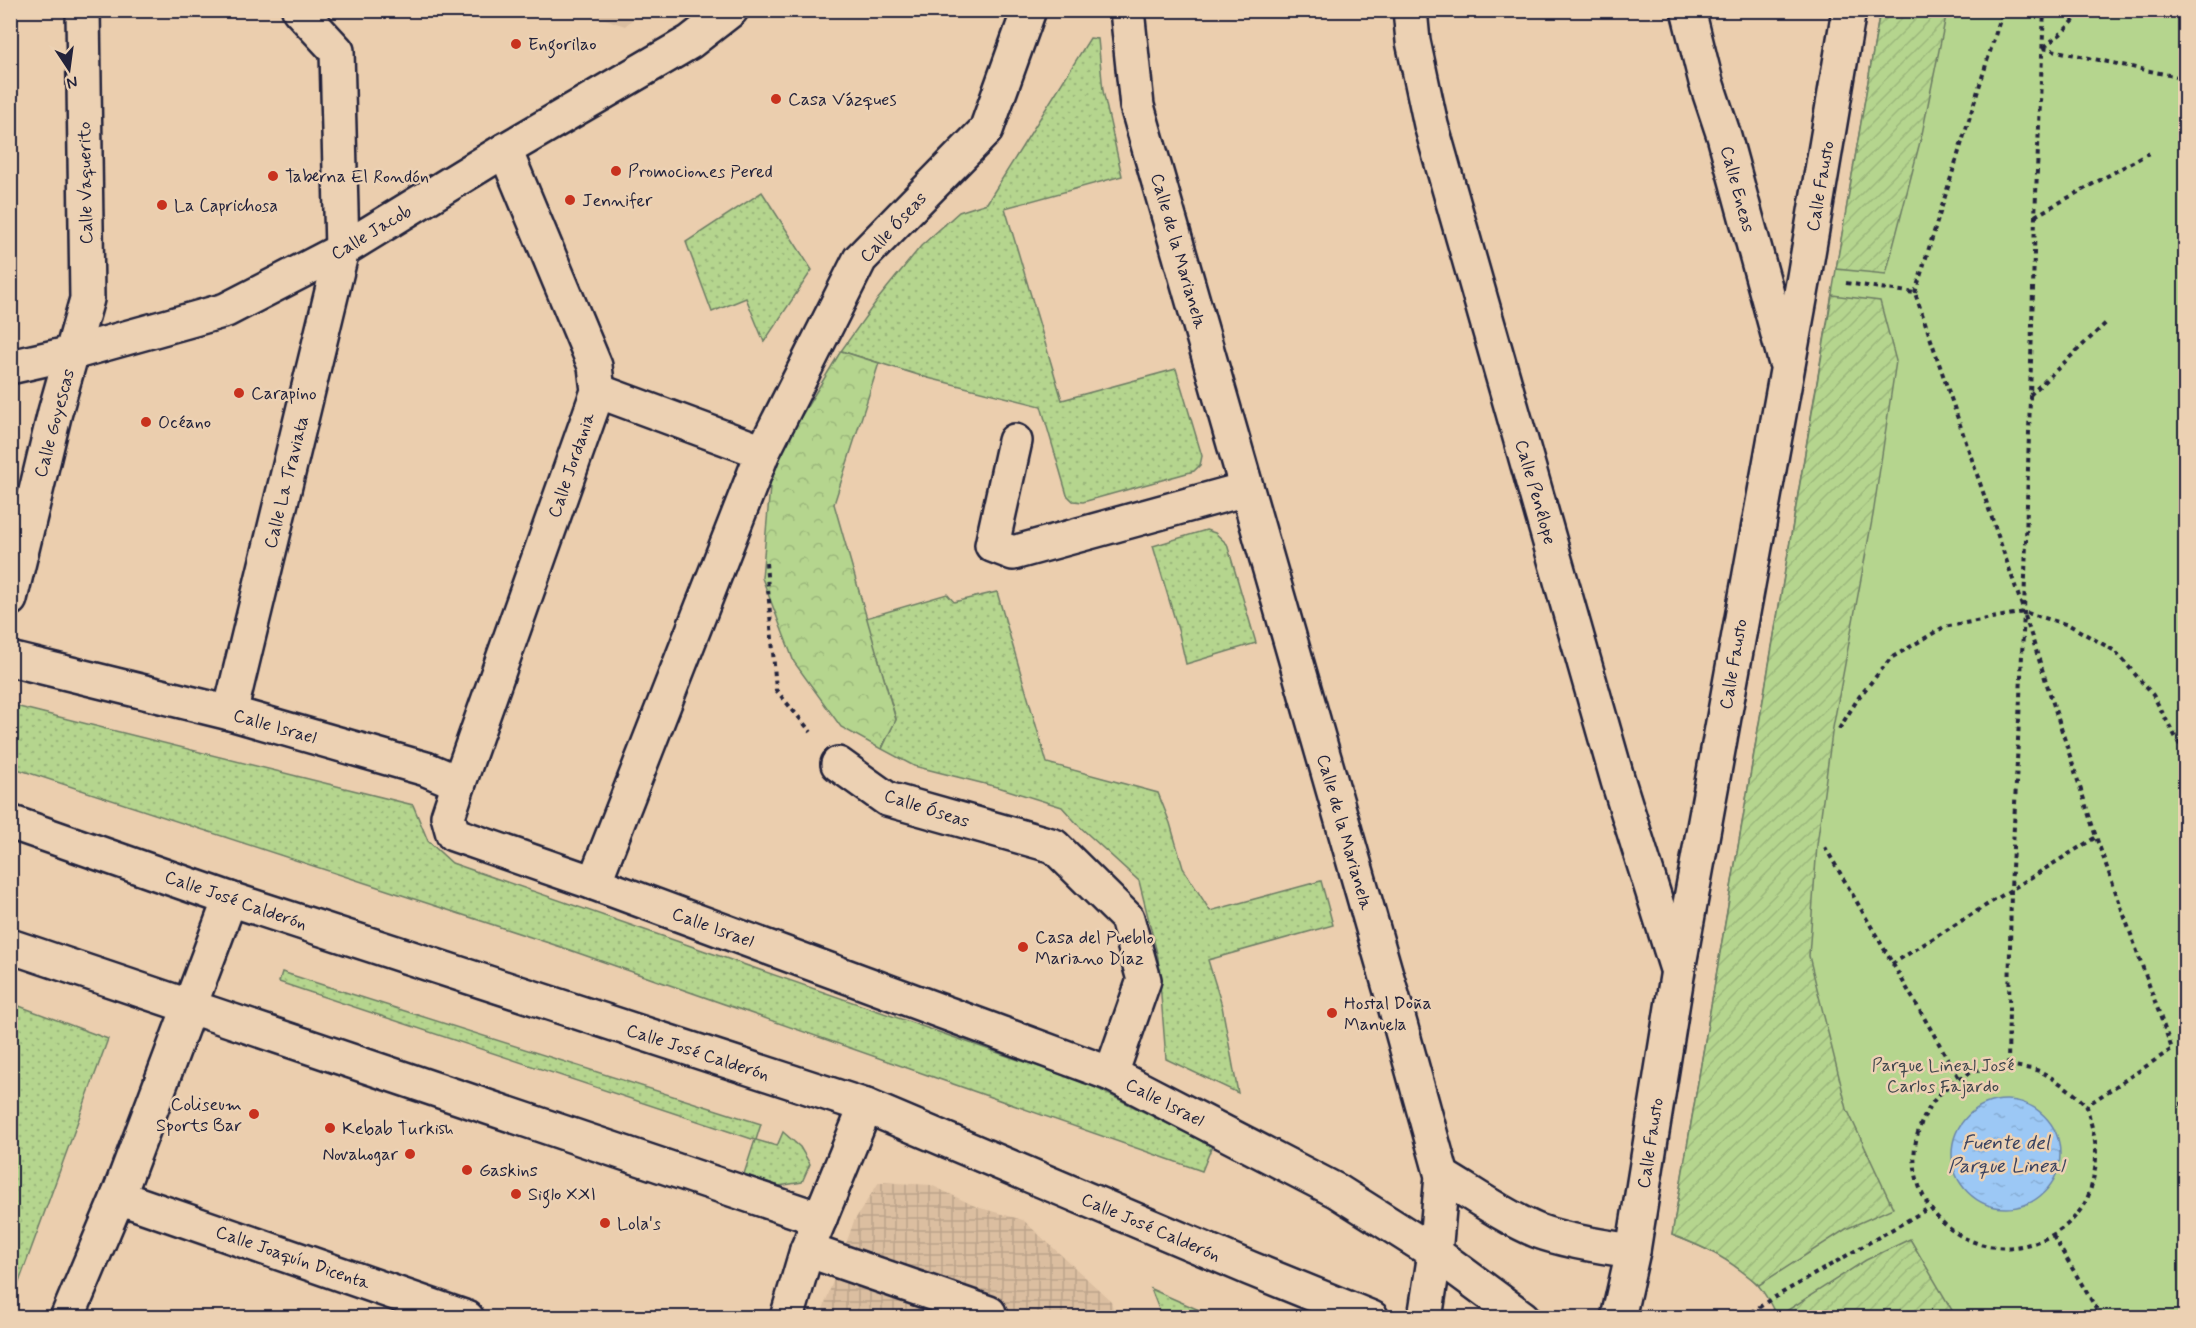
<svg xmlns="http://www.w3.org/2000/svg" width="2196" height="1328" viewBox="0 0 2196 1328" font-family="Mynerve,sans-serif">
<style>
.built{fill:#dbbea0}
.industrial{fill:url(#industrial-grid)}
.grass{fill:url(#grass-dots);stroke:#6c7c64;stroke-width:1.5}
.forest{fill:url(#forest-crowns);stroke:#6c7c64;stroke-width:1.5}
.park{fill:#b5d58e;stroke:#6c7c64;stroke-width:1.5}
.garden{fill:url(#garden-furrows);stroke:#6c7c64;stroke-width:1.5}
.water{fill:url(#water-ripples);stroke:#6b86ab;stroke-width:1.5}
.lines{fill:none;stroke-linecap:round;stroke-linejoin:round}
.minor-casing{stroke:#22223b;stroke-width:38}
.major-casing{stroke:#22223b;stroke-width:38}
.path{stroke:#22223b;stroke-width:4;stroke-dasharray:4.5 4.5;stroke-linecap:butt}
.minor{stroke:#ecd1b3;stroke-width:33}
.major{stroke:#ecd1b3;stroke-width:33}
.poi-dot{fill:#c8321e;stroke:#ecd1b3;stroke-width:2}
.labels{text-anchor:middle;stroke-width:5;stroke-linejoin:round;paint-order:stroke}
.poi-label{font-size:18px;fill:#22223b;stroke:#ecd1b3;text-anchor:start}
.street-label{font-size:18px;fill:#22223b;stroke:#ecd1b3}
.park-label{font-size:18px;fill:#3f464c;stroke:#ecd1b3}
.water-label{font-size:20px;font-style:italic;fill:#3a4360;stroke:#ecd1b3}
</style>
<defs>
<pattern id="industrial-grid" width="8" height="8" patternUnits="userSpaceOnUse" patternTransform="scale(1.5)"><rect width="8" height="8" fill="#dbbea0"/><path d="M0 4h8M4 0v8" fill="none" stroke="#bca38b"/></pattern>
<pattern id="grass-dots" width="8" height="8" patternUnits="userSpaceOnUse" patternTransform="scale(1.5)"><rect width="8" height="8" fill="#b5d58e"/><path d="M2 2h.1M6 6h.1" fill="none" stroke="#9bb77b" stroke-width="1.8" stroke-linecap="round"/></pattern>
<pattern id="forest-crowns" width="20" height="18" patternUnits="userSpaceOnUse" patternTransform="scale(1.5)"><rect width="20" height="18" fill="#b5d58e"/><path d="M2 6a3 3 0 1 1 6 0M12 15a3 3 0 1 1 6 0" fill="none" stroke="#9bb77b"/></pattern>
<pattern id="garden-furrows" width="10" height="10" patternUnits="userSpaceOnUse" patternTransform="scale(1.5)"><rect width="10" height="10" fill="#b5d58e"/><path d="M-1 1l2-2M0 10L10 0M9 11l2-2" fill="none" stroke="#9bb77b"/></pattern>
<pattern id="water-ripples" width="26" height="14" patternUnits="userSpaceOnUse" patternTransform="scale(1.5)"><rect width="26" height="14" fill="#9cc8f5"/><path d="M2 4q2-2 4 0t4 0M15 11q2-2 4 0t4 0" fill="none" stroke="#86acd3"/></pattern>
</defs>
<rect width="100%" height="100%" fill="#ebceae"/>
<filter id="ink" filterUnits="userSpaceOnUse"><feTurbulence type="fractalNoise" baseFrequency=".0167" numOctaves="2"/><feDisplacementMap in="SourceGraphic" scale="12" xChannelSelector="R" yChannelSelector="G"/><feConvolveMatrix kernelMatrix="1 2 1 2 8 2 1 2 1" color-interpolation-filters="sRGB"/></filter>
<g filter="url(#ink)">
<polygon class="built" points="583,11 642,11 625,26"/>
<polygon class="industrial" points="879,1182 931,1185 977,1207 1023,1220 1111,1301 1115,1317 820,1318 854,1221"/>
<g class="grass">
<polygon points="1090,38 1098,39 1103,91 1122,176 1005,208 1062,400 1176,369 1202,456 1200,465 1194,471 1083,502 1073,501 1067,495 1041,406 928,378 841,351 878,299 921,246 959,212 987,203"/>
<polygon points="762,192 812,270 764,342 746,298 712,312 686,242"/>
<polygon points="1206,530 1215,533 1227,544 1256,643 1186,664 1179,633 1153,546"/>
<polygon points="997,592 1047,763 1158,793 1170,823 1183,868 1210,911 1321,881 1333,925 1208,960 1222,1006 1238,1093 1166,1059 1158,957 1139,881 1079,826 1062,807 1001,788 914,766 882,749 896,719 866,618 947,594 954,602"/>
<polygon points="11,705 413,805 428,841 452,863 1088,1084 1212,1146 1202,1171 561,947 11,767"/>
<polygon points="282,972 761,1124 756,1140 777,1146 783,1132 800,1147 810,1164 802,1182 779,1186 744,1174 755,1140 279,982"/>
<polygon points="11,1003 108,1039 15,1293 10,1291"/>
<polygon points="1151,1289 1215,1317 1162,1317"/>
</g>
<polygon class="forest" points="841,351 879,363 834,504 896,720 881,749 841,727 794,662 762,578 772,464"/>
<path class="park" d="M1880,11H2185V1317H1777C1772,1307 1766,1294 1758,1285C1735,1260 1703,1247 1672,1235Z"/>
<g class="garden">
<polygon points="1880,11 1947,11 1922,134 1886,274 1836,269"/>
<path d="M1832,295L1880,301L1896,361L1873,515L1832,733L1817,845L1809,956L1847,1109L1893,1208L1846,1229L1759,1285C1728,1259 1710,1249 1672,1235Z"/>
<polygon points="1910,1239 1953,1312 1958,1317 1777,1317 1866,1260"/>
</g>
<circle class="water" cx="2006" cy="1154" r="54"/>
<g class="lines">
<defs>
<g id="minor">
<polyline points="1127,10 1137,106 1392,995 1442,1176 1435,1253 1425,1318"/>
<polyline points="1410,10 1413,41 1431,125 1618,781 1676,966"/>
<polyline points="1688,10 1706,82 1724,136 1785,360"/>
<polyline points="10,367 72,353 226,310 342,250 505,150 690,42 731,10"/>
<polyline points="598,391 763,452"/>
<polyline points="1015,441 992,545 1013,553 1246,489"/>
<polyline points="10,599 55,412 87,299 83,10"/>
<polyline points="10,659 230,713 426,769 459,783 448,816 453,834 594,883 1111,1074 1337,1191 1435,1253 1523,1318"/>
<polyline points="230,713 342,250 337,51 299,10"/>
<polyline points="838,764 887,799 1054,846 1127,918 1144,980 1111,1074"/>
<polyline points="459,783 598,391 595,366 505,150"/>
<polyline points="594,883 763,452 860,259 986,130 1029,10"/>
<polyline points="10,946 820,1219"/>
<path d="M1442,1176C1473,1194 1504,1217 1538,1231C1565,1241 1604,1247 1633,1251"/>
<polyline points="118,1197 467,1318"/>
<polyline points="807,1250 989,1313 990,1318"/>
<polyline points="67,1318 118,1197 230,899"/>
<polyline points="787,1318 807,1250 866,1106"/>
<polyline points="1618,1318 1633,1251 1678,970 1804,277 1849,10"/>
</g>
<polyline id="major" points="10,822 230,899 866,1106 1249,1268 1372,1318"/>
</defs>
<use href="#minor" class="minor-casing"/>
<use href="#major" class="major-casing"/>
<g class="path">
<polyline points="2044,47 2063,32 2084,10"/>
<polyline points="2043,48 2178,77"/>
<polyline points="2035,216 2149,153"/>
<polyline points="1846,283 1915,293 2023,609"/>
<polyline points="1915,293 2003,10"/>
<polyline points="2030,395 2106,323"/>
<polyline points="766,563 776,690 811,732"/>
<polyline points="2025,616 2096,837 2172,1049 2086,1106"/>
<polyline points="1839,729 1859,697 1891,658 1944,627 2024,612 2069,625 2115,651 2153,695 2183,751"/>
<polyline points="1825,847 1959,1078"/>
<polyline points="1892,964 2096,837"/>
<polyline points="2008,1065 2011,890 2024,612 2035,217 2044,10"/>
<path d="M2008,1065C2018,1067 2030,1068 2039,1071C2051,1076 2080,1096 2087,1107C2088,1110 2089,1116 2090,1120C2098,1147 2098,1164 2090,1191C2083,1214 2061,1233 2039,1241C1957,1272 1883,1185 1928,1110C1935,1097 1947,1085 1960,1078C1975,1069 1991,1067 2008,1065Z"/>
<polyline points="2180,1104 2186,1103"/>
<polyline points="2053,1236 2102,1318"/>
<polyline points="1744,1318 1768,1301 1929,1208"/>
</g>
<use href="#minor" class="minor"/>
<use href="#major" class="major"/>
</g>
</g>
<g class="poi-dot">
<circle cx="516" cy="44" r="6"/>
<circle cx="776" cy="99" r="6"/>
<circle cx="616" cy="171" r="6"/>
<circle cx="273" cy="176" r="6"/>
<circle cx="570" cy="200" r="6"/>
<circle cx="162" cy="205" r="6"/>
<circle cx="239" cy="393" r="6"/>
<circle cx="146" cy="422" r="6"/>
<circle cx="1023" cy="947" r="6"/>
<circle cx="1332" cy="1013" r="6"/>
<circle cx="254" cy="1114" r="6"/>
<circle cx="330" cy="1128" r="6"/>
<circle cx="410" cy="1154" r="6"/>
<circle cx="467" cy="1170" r="6"/>
<circle cx="516" cy="1194" r="6"/>
<circle cx="605" cy="1223" r="6"/>
</g>
<g class="labels">
<g class="poi-label">
<text x="528" y="50">Engorilao</text>
<text x="788" y="105">Casa Vázques</text>
<text x="628" y="177">Promociones Pered</text>
<text x="285" y="182">Taberna El Rondón</text>
<text x="582" y="206">Jennifer</text>
<text x="174" y="211">La Caprichosa</text>
<text x="251" y="399">Carapino</text>
<text x="158" y="428">Océano</text>
<text x="1035" y="943">Casa del Pueblo<tspan x="1035" dy="21">Mariano Díaz</tspan></text>
<text x="1344" y="1009">Hostal Doña<tspan x="1344" dy="21">Manuela</tspan></text>
<text x="242" y="1110" text-anchor="end">Coliseum<tspan x="242" dy="21">Sports Bar</tspan></text>
<text x="342" y="1134">Kebab Turkish</text>
<text x="398" y="1160" text-anchor="end">Novahogar</text>
<text x="479" y="1176">Gaskins</text>
<text x="528" y="1200">Siglo XXI</text>
<text x="617" y="1229">Lola's</text>
</g>
<g class="street-label">
<text transform="translate(85 183) rotate(-91)" y="6">Calle Vaquerito</text>
<text transform="translate(1820 186) rotate(-80)" y="6">Calle Fausto</text>
<text transform="translate(1738 189) rotate(75)" y="6">Calle Eneas</text>
<text transform="translate(893 227) rotate(-47)" y="6">Calle Óseas</text>
<text transform="translate(371 232) rotate(-31)" y="6">Calle Jacob</text>
<text transform="translate(1179 251) rotate(74)" y="6">Calle de la Marianela</text>
<text transform="translate(54 423) rotate(-75)" y="6">Calle Goyescas</text>
<text transform="translate(571 465) rotate(-71)" y="6">Calle Jordania</text>
<text transform="translate(286 482) rotate(-76)" y="6">Calle La Traviata</text>
<text transform="translate(1536 492) rotate(74)" y="6">Calle Penélope</text>
<text transform="translate(1733 664) rotate(-80)" y="6">Calle Fausto</text>
<text transform="translate(275 726) rotate(16)" y="6">Calle Israel</text>
<text transform="translate(927 808) rotate(18)" y="6">Calle Óseas</text>
<text transform="translate(1345 832) rotate(74)" y="6">Calle de la Marianela</text>
<text transform="translate(236 900) rotate(19)" y="6">Calle José Calderón</text>
<text transform="translate(713 927) rotate(20)" y="6">Calle Israel</text>
<text transform="translate(698 1052) rotate(18)" y="6">Calle José Calderón</text>
<text transform="translate(1165 1102) rotate(27)" y="6">Calle Israel</text>
<text transform="translate(1650 1143) rotate(-81)" y="6">Calle Fausto</text>
<text transform="translate(1151 1227) rotate(23)" y="6">Calle José Calderón</text>
<text transform="translate(293 1257) rotate(19)" y="6">Calle Joaquín Dicenta</text>
</g>
<g class="park-label">
<text x="1943" y="1071">Parque Lineal José<tspan x="1943" dy="21">Carlos Fajardo</tspan></text>
</g>
<g class="water-label">
<text x="2006" y="1149">Fuente del<tspan x="2006" dy="23">Parque Lineal</tspan></text>
</g>
</g>
<rect width="2196" height="1328" fill="none" stroke="#ecd1b3" stroke-width="36"/>
<rect x="18" y="18" width="2160" height="1292" fill="none" stroke="#22223b" stroke-width="2" filter="url(#ink)"/>
<g transform="translate(69 69) rotate(167)" stroke="#ecd1b3" stroke-width="4.5" paint-order="stroke">
<path d="M0-4.5L10 22L0 15L-10 22Z" fill="#22223b"/>
<text y="-9" font-size="16" font-weight="bold" text-anchor="middle" fill="#22223b">N</text>
</g>
</svg>
